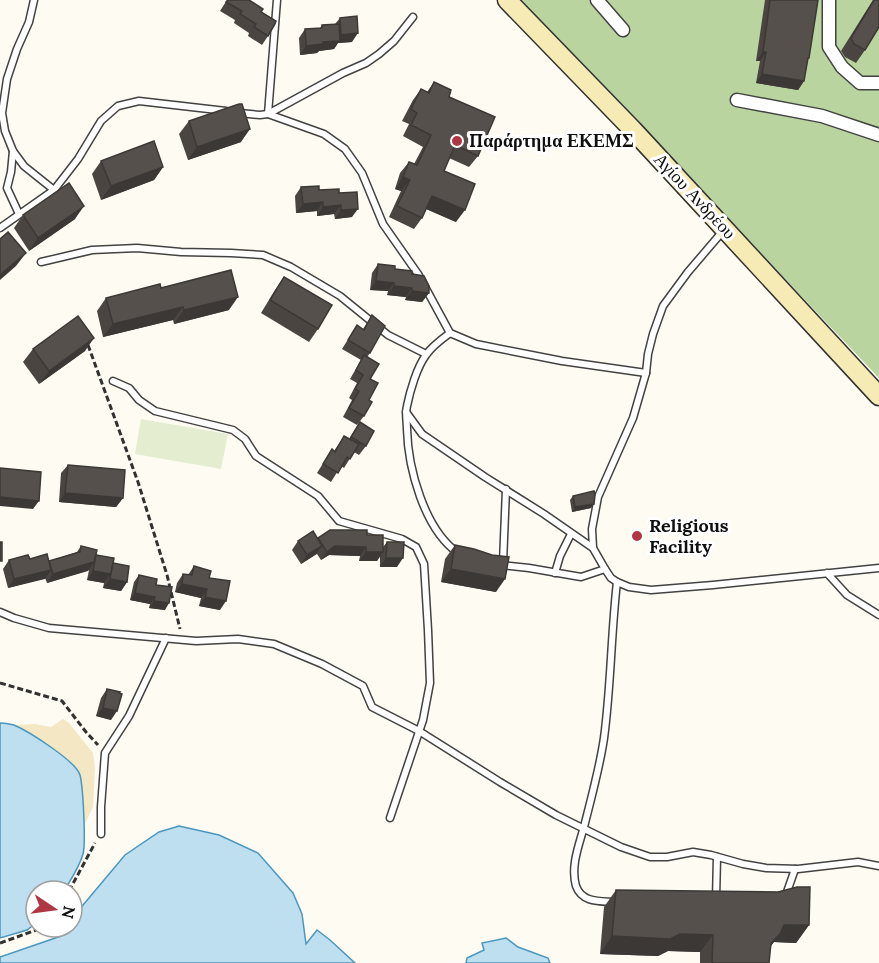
<svg xmlns="http://www.w3.org/2000/svg" width="879" height="963" viewBox="0 0 879 963" font-family="Lora,serif">
<style>
.forest{fill:#bad4a0}
.sand{fill:#f4e7c4}
.pitch{fill:#e5edd0}
.water{fill:#bddfef;stroke:#4c97be;stroke-width:1.5}
.lines{fill:none;stroke-linecap:round;stroke-linejoin:round}
.service-casing{stroke:#424242;stroke-width:9}
.minor-casing{stroke:#424242;stroke-width:15}
.secondary-casing{stroke:#313131;stroke-width:21}
.path{stroke:#313131;stroke-width:3;stroke-dasharray:6 3;stroke-linecap:butt}
.service{stroke:#fff;stroke-width:6}
.minor{stroke:#fff;stroke-width:12}
.secondary{stroke:#f6ebb5;stroke-width:18}
.wall{fill:#4a4541}
.shaded-wall{fill:#3c3835}
.building{fill:#56504c;stroke:#3c3835;stroke-width:1.5}
.poi-dot{fill:#af3743;stroke:#fff;stroke-width:2}
.labels{text-anchor:middle;stroke-width:6;stroke-linejoin:round;paint-order:stroke}
.poi-label{font-size:18px;font-weight:bold;fill:#0f0f0f;stroke:#fff;text-anchor:start}
.street-label{font-size:18px;fill:#0f0f0f;stroke:#fff}
</style>
<rect width="100%" height="100%" fill="#fdfbf2"/>
<polygon class="forest" points="520,0 879,0 879,378"/>
<path class="sand" d="M63,719L69,723L93,753L95,768L93,807L83,828C83,818 82,779 79,772C72,759 28,733 14,725L35,724L51,727Z"/>
<polygon class="pitch" points="141,419 228,434 221,469 135,454"/>
<g class="water">
<path d="M0,723C4,723 10,724 14,725C28,731 76,761 80,775C83,786 86,844 83,854C79,868 71,879 64,891H36V923L27,930L0,938Z"/>
<polygon points="179,826 219,835 258,853 293,893 302,914 306,944 317,930 330,940 355,963 0,963 0,957 61,936 67,927 72,927 72,920 78,911 125,855 159,832"/>
<polygon points="506,938 518,947 548,958 550,963 466,963 467,958 484,950 482,943"/>
</g>
<g class="lines">
<defs>
<g id="service">
<polyline points="34,0 29,22 17,49 7,79 2,113 5,131 13,151 24,166 54,190"/>
<polyline points="277,0 268,114 324,134 345,149 362,173 383,224 418,274 450,333 476,344 562,361 646,373"/>
<polyline points="239,113 260,115 268,114 343,73 366,63 379,54 394,41 413,17"/>
<polyline points="13,151 11,172 7,188 19,214"/>
<polyline points="0,228 54,190 78,159 101,121 118,106 139,101 226,111"/>
<polyline points="723,231 688,272 663,306 653,334 648,354 646,373 633,418 598,497 592,529 593,548 605,569 611,578 617,582 629,587 651,590 713,585 879,568"/>
<polyline points="41,262 92,250 137,248 181,252 231,253 263,255 291,267 340,296 388,335 426,354"/>
<path d="M450,333C442,339 432,346 426,355C417,367 410,391 407,406C405,413 407,422 407,429C408,468 424,529 458,553"/>
<polyline points="113,381 129,388 139,400 155,411 233,430 245,439 256,456 318,496 339,521 402,539 416,547 424,564 428,630 430,683 423,720 390,818"/>
<polyline points="406,412 422,434 485,477 544,514 593,548"/>
<polyline points="503,563 506,489"/>
<polyline points="502,565 529,568 581,577 605,569"/>
<polyline points="555,573 560,556 571,534"/>
<polyline points="827,573 847,595 879,615"/>
<polyline points="0,612 14,618 49,628 196,641 238,639 274,644 322,664 363,686 372,707 419,731 500,782 556,815 621,847 650,857 667,857 693,852 711,855 743,864 766,868 798,869 858,862 879,866"/>
<polyline points="101,834 101,807 105,753 129,716 166,638"/>
<polyline points="784,896 787,892 795,869"/>
<polyline points="716,899 717,857"/>
<path d="M615,902C600,901 582,903 576,886C570,865 580,843 585,823C592,795 600,766 604,738C611,686 611,634 617,582"/>
</g>
<g id="minor">
<polyline points="597,0 623,30"/>
<polyline points="829,0 829,47 842,67 860,83 879,83"/>
<polyline points="737,100 822,116 879,135"/>
</g>
<polyline id="secondary" points="507,0 633,130 879,396"/>
</defs>
<use href="#service" class="service-casing"/>
<use href="#minor" class="minor-casing"/>
<use href="#secondary" class="secondary-casing"/>
<g class="path">
<polyline points="88,345 138,482 167,575 180,629"/>
<polyline points="0,683 62,701 86,732 98,745"/>
<polyline points="69,891 95,843"/>
<polyline points="0,943 45,927"/>
</g>
<use href="#service" class="service"/>
<use href="#minor" class="minor"/>
<use href="#secondary" class="secondary"/>
</g>
<g class="wall">
<polygon points="227,0 249,0 261,12 268,36 262,45 248,36 249,33 234,23 235,20 220,11"/>
<polygon points="765,0 818,0 804,81 798,90 756,83 760,61 756,61"/>
<polygon points="873,0 879,0 865,50 856,63 845,57 841,51"/>
<polygon points="340,18 352,42 338,43 334,49 319,51 317,53 300,55 299,38 305,29 320,28 322,25 335,24"/>
<polygon points="434,82 449,97 478,156 469,167 449,158 444,171 456,222 426,209 422,218 414,229 389,217 401,191 395,189 400,173 409,162 414,164 423,147 403,136 409,124 402,121 413,100 421,89 427,92"/>
<polygon points="189,121 241,142 188,160 179,134"/>
<polygon points="101,161 163,167 154,180 101,200 92,174"/>
<polygon points="301,187 339,193 352,217 335,219 334,214 317,216 317,211 296,213 295,196"/>
<polygon points="23,215 75,219 29,251 14,228"/>
<polygon points="378,264 412,274 429,293 422,302 405,300 406,297 387,295 388,291 370,290 372,273"/>
<polygon points="284,277 318,329 309,342 261,313 275,290"/>
<polygon points="161,288 229,310 174,324 173,320 103,337 97,311 106,298"/>
<polygon points="372,315 370,353 367,357 370,379 369,400 364,416 357,425 343,417 352,400 349,398 357,383 350,379 361,360 342,349 357,325 363,329"/>
<polygon points="33,349 85,351 39,384 23,362"/>
<polygon points="360,422 366,446 359,455 354,452 344,468 341,466 331,482 317,473 332,449 334,451 344,436 349,439"/>
<polygon points="68,465 123,498 116,507 59,502 61,473"/>
<polygon points="573,496 591,508 572,512 570,500"/>
<polygon points="367,535 383,547 387,542 397,567 380,567 380,556 377,561 359,561 360,556 329,555 321,560 317,554 301,564 292,550 298,541 318,538"/>
<polygon points="455,545 496,592 441,582 445,559"/>
<polygon points="81,546 113,563 127,582 121,591 103,588 104,583 87,580 89,570 47,583 45,578 8,588 3,569 9,560 30,559 49,561 77,552"/>
<polygon points="194,566 209,578 220,610 199,606 201,598 175,592 177,583 183,574 188,575"/>
<polygon points="139,575 156,585 165,610 149,608 150,604 130,600 134,582"/>
<polygon points="107,689 111,720 96,716 101,698"/>
<polygon points="616,890 809,925 796,943 774,942 770,947 769,963 700,963 700,952 668,951 658,956 600,954 604,907"/>
</g>
<g class="shaded-wall">
<polygon points="358,33 352,42 338,43 334,49 319,51 317,53 300,55 306,46 323,42 337,41 341,35"/>
<polygon points="763,52 766,52 760,61 756,61"/>
<polygon points="762,74 804,81 798,90 756,83"/>
<polygon points="250,129 241,142 188,160 197,147"/>
<polygon points="163,167 154,180 101,200 111,186"/>
<polygon points="403,177 410,180 401,191 395,189"/>
<polygon points="432,196 465,210 456,222 424,208"/>
<polygon points="323,202 317,211 296,213 303,204"/>
<polygon points="341,205 334,214 317,216 323,207"/>
<polygon points="84,206 75,219 29,251 38,238"/>
<polygon points="358,209 352,217 335,219 341,210"/>
<polygon points="26,253 16,266 0,280 0,275"/>
<polygon points="376,281 394,283 388,291 370,290"/>
<polygon points="394,286 412,288 406,297 387,295"/>
<polygon points="412,291 429,293 422,302 405,300"/>
<polygon points="238,297 229,310 174,324 184,310"/>
<polygon points="183,307 173,320 103,337 113,324"/>
<polygon points="94,338 85,351 39,384 49,371"/>
<polygon points="65,493 123,498 116,507 59,502"/>
<polygon points="0,497 39,501 33,509 0,506"/>
<polygon points="594,504 591,508 572,512 575,507"/>
<polygon points="322,546 316,554 301,564 307,555"/>
<polygon points="335,546 366,547 360,556 329,555 321,560 327,552"/>
<polygon points="366,552 383,552 377,561 359,561"/>
<polygon points="386,558 403,558 397,567 380,567"/>
<polygon points="94,562 88,571 47,583 53,574"/>
<polygon points="451,569 505,579 496,592 441,582"/>
<polygon points="51,570 45,579 8,588 14,579"/>
<polygon points="93,571 111,574 104,583 87,580"/>
<polygon points="110,579 127,582 121,591 103,588"/>
<polygon points="182,584 207,589 201,598 175,592"/>
<polygon points="135,593 155,597 150,604 130,600"/>
<polygon points="205,597 226,601 220,610 199,606"/>
<polygon points="154,601 169,603 165,610 149,608"/>
<polygon points="103,708 117,711 111,720 96,716"/>
<polygon points="784,925 809,925 796,943 774,942 767,951 771,943"/>
<polygon points="680,934 713,935 700,952 668,951 658,956 600,954 612,936"/>
</g>
<g class="building">
<polygon points="228,0 249,0 263,9 261,12 276,21 275,24 268,36 254,27 256,24 240,14 242,11 226,2"/>
<polygon points="770,0 818,0 809,58 808,58 804,81 762,74 766,52 763,52"/>
<polygon points="874,0 879,0 879,27 865,50 854,44 851,38"/>
<polygon points="357,16 358,33 341,35 340,18"/>
<polygon points="339,24 340,41 323,42 323,44 306,46 305,29 322,28 322,25"/>
<polygon points="434,82 451,90 449,97 495,117 478,156 455,145 444,171 475,184 465,210 432,196 422,218 397,206 410,180 403,177 409,162 417,165 431,135 411,125 417,113 411,109 421,89 429,93"/>
<polygon points="239,104 242,104 250,129 197,147 189,121"/>
<polygon points="154,141 163,167 111,186 101,161"/>
<polygon points="69,183 84,206 38,238 23,215"/>
<polygon points="319,186 319,190 339,189 339,193 357,192 358,209 341,210 341,205 323,207 323,202 303,204 301,187"/>
<polygon points="8,232 26,253 0,275 0,239"/>
<polygon points="378,264 395,266 395,269 412,271 412,274 424,276 429,286 429,293 412,291 412,288 394,286 394,283 376,281"/>
<polygon points="231,270 238,297 184,310 183,307 113,324 106,298 160,284 161,288"/>
<polygon points="284,277 332,305 318,329 270,300"/>
<polygon points="372,315 385,326 370,353 348,340 357,325 364,330"/>
<polygon points="78,316 94,338 49,371 33,349"/>
<polygon points="364,355 379,364 370,379 378,383 369,400 372,402 364,416 349,408 359,391 355,389 363,375 356,370"/>
<polygon points="360,422 374,431 366,446 351,437"/>
<polygon points="344,436 359,444 350,459 347,457 338,473 323,464 332,449 335,452"/>
<polygon points="68,465 125,470 123,498 65,493"/>
<polygon points="0,468 41,472 39,501 0,497"/>
<polygon points="594,491 595,495 594,504 575,507 573,496"/>
<polygon points="330,530 367,530 367,535 383,535 383,552 366,552 366,547 335,546 327,552 318,538"/>
<polygon points="313,531 322,546 307,555 298,541"/>
<rect x="0" y="542" width="2" height="19"/>
<polygon points="387,542 404,542 403,558 386,558"/>
<polygon points="455,545 474,549 492,555 509,557 505,579 451,569"/>
<polygon points="81,546 97,550 94,562 53,574 49,561 80,552"/>
<polygon points="47,554 51,570 14,579 9,560 28,555 30,559"/>
<polygon points="96,555 114,558 111,574 93,571"/>
<polygon points="113,563 129,566 127,582 110,579"/>
<polygon points="194,566 211,571 209,578 230,581 226,601 205,597 207,589 182,584 183,574 192,575"/>
<polygon points="139,575 157,579 156,585 172,587 169,603 154,601 155,597 135,593"/>
<polygon points="107,689 120,692 119,693 122,694 117,711 103,708"/>
<polygon points="797,887 810,887 809,925 784,925 780,934 771,943 769,963 712,963 713,935 680,934 670,939 612,936 616,890 778,892"/>
</g>
<g class="poi-dot">
<circle cx="457" cy="141" r="6"/>
<circle cx="637" cy="536" r="6"/>
</g>
<g class="labels">
<g class="poi-label">
<text x="469" y="147">Παράρτημα ΕΚΕΜΣ</text>
<text x="649" y="532">Religious<tspan x="649" dy="21">Facility</tspan></text>
</g>
<g class="street-label">
<text transform="translate(695 196) rotate(47)" y="6">Αγίου Ανδρέου</text>
</g>
</g>
<g transform="translate(54 909) rotate(103)"><circle r="28" fill="#ffffff" stroke="#9f9f9f" stroke-width="1.5"/>
<path d="M0-4.5L10 22L0 15L-10 22Z" fill="#af3743"/>
<text y="-9" font-size="16" font-weight="bold" text-anchor="middle" fill="#0f0f0f">N</text>
</g>
</svg>
